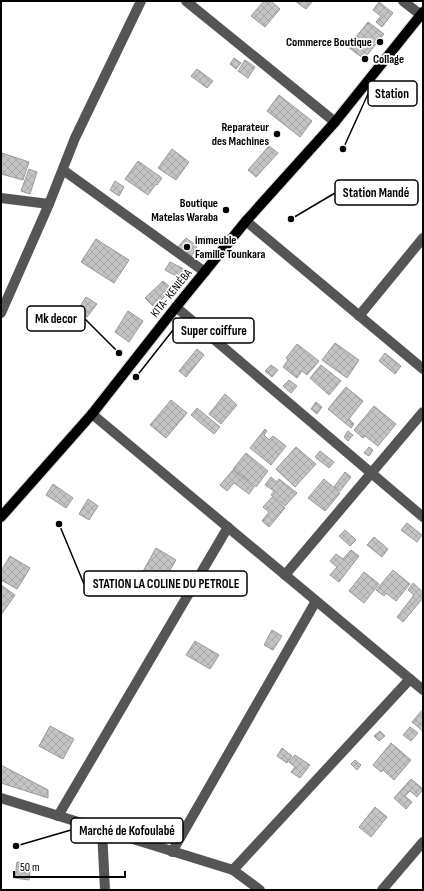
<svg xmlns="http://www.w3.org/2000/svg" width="424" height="891" viewBox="0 0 424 891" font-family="'Sofia Sans Condensed',sans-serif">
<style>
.building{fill:url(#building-cross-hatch);stroke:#999}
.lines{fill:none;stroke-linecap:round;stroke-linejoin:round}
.major-casing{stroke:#dbdbdb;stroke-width:12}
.minor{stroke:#555;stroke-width:10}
.major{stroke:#000;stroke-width:10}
.poi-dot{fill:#000;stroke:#fff;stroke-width:1.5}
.labels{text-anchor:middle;stroke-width:3.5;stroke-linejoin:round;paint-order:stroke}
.poi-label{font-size:12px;font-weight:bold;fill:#000;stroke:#fff;text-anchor:end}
.street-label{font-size:12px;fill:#000;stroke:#fff}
.leader{fill:none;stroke:#000;stroke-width:1.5}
.callout-dot{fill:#000;stroke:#fff;stroke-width:1.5}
.callout{fill:#fff;stroke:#000;stroke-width:1.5}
.callout-label{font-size:13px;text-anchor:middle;font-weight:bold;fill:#000}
</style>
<defs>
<pattern id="building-cross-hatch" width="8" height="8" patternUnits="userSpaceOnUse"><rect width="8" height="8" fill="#c4c4c4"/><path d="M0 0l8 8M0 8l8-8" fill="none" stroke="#a7a7a7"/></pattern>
</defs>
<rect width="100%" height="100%" fill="#fff"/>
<g class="building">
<polygon points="264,1 271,1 280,9 265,27 251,16"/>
<polygon points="295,1 313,1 306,9"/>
<polygon points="379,2 393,13 382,27 376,22 381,16 373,10"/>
<polygon points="368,22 384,34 364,59 348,47"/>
<polygon points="234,58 241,63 236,69 230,64"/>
<polygon points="245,60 255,67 248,78 238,71"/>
<polygon points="197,69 213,81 207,88 191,76"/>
<polygon points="279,95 312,121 300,137 267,111"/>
<polygon points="269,146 278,153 256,177 248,170"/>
<polygon points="172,149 189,162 176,180 158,168"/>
<polygon points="2,153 29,162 23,180 1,174"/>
<polygon points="138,161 162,178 157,185 156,184 148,195 125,179"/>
<polygon points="29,169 37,172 30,194 21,191"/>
<polygon points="115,181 124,187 119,196 110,190"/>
<polygon points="186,238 197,246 191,257 177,248"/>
<polygon points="96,239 129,260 114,283 81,262"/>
<polygon points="170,262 184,269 180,278 165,270"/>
<polygon points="163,281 171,288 155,308 145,298"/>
<polygon points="86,297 97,304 87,317 77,311"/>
<polygon points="128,311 143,321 129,342 115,332"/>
<polygon points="335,343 359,360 347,378 322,360"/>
<polygon points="297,344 319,361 307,375 302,371 297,378 283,367 288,360 286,358"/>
<polygon points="197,349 204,355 186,377 179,371"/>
<polygon points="385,353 401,366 395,374 379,361"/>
<polygon points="271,365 278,370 272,377 265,371"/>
<polygon points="321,365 341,381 329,395 310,378"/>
<polygon points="289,380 297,386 291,393 283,386"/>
<polygon points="346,387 363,401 349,419 354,424 351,428 328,409"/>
<polygon points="225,394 237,405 221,424 209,414"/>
<polygon points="171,400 187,413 166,438 150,425"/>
<polygon points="316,402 322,407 317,414 311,409"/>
<polygon points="374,406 396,424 378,446 365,436 363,438 354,430"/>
<polygon points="197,408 220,427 214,434 191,415"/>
<polygon points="265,429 267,431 264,435 269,440 273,436 286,446 271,465 250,448"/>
<polygon points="348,431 353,435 348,441 344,437"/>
<polygon points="296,447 316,464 295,487 276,469"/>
<polygon points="369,447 373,450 369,456 364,453"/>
<polygon points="320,451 334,462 329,468 315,457"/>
<polygon points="246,453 268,471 256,487 233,469"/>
<polygon points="233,470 254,487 249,494 234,483 227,491 220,485"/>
<polygon points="345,472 351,477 340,491 334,487"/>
<polygon points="271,477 277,482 279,479 297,493 285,506 271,495 274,491 265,485"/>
<polygon points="324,479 340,493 325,511 308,498"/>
<polygon points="53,484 73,498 66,508 46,495"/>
<polygon points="272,497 285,508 269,527 262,521 269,512 263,507"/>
<polygon points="88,499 98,506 89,520 79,514"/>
<polygon points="407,523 422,535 417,542 401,530"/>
<polygon points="345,530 356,540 350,546 339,536"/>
<polygon points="374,537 388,549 382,557 367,545"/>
<polygon points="156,548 176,560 162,584 142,573"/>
<polygon points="351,550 359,556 339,582 330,575 337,567 330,561 336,554 343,559"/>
<polygon points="10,556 30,568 17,589 1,580 1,571"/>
<polygon points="393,570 410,584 396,601 386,593 384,596 376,590"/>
<polygon points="364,572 379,584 364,603 349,591"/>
<polygon points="413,583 423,592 423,598 403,622 397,617 414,595 408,590"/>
<polygon points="1,585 15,595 1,615"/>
<polygon points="272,630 282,636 273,650 264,645"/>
<polygon points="195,641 219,655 210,669 186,655"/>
<polygon points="423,709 423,731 412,722"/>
<polygon points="50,726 74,739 63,759 39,746"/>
<polygon points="410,727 418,733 411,741 403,735"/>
<polygon points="380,731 385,736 379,741 374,736"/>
<polygon points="391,743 411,760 394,780 383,770 381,772 373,765"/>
<polygon points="282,748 292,756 287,763 277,756"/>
<polygon points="295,755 310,765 300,778 291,772 295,767 289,762"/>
<polygon points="355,760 361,765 357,770 351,764"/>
<polygon points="1,765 48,790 48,798 1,783"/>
<polygon points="411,779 423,789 417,797 410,791 405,796 412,802 406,809 394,798"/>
<polygon points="375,807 387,817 371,837 359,827"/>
<polygon points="17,862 31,864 29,880 15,878"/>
</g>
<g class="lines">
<defs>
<polyline id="major" points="1,517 92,414 176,307 246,221 335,122 423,12"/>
</defs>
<use href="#major" class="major-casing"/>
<g class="minor">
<polyline points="186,1 335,122"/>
<polyline points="403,1 421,15"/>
<polyline points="63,170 205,272"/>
<polyline points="1,198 49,204"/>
<polyline points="246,221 423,369"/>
<polyline points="176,307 423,517"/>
<polyline points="1,313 49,204 75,138 141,1"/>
<polyline points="359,316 423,238"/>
<polyline points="92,414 423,690"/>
<polyline points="285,575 423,412"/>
<polyline points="1,798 233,870 260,890"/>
<polyline points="58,816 228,527"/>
<polyline points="102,830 105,890"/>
<polyline points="172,852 316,601"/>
<polyline points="233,870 410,679"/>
<polyline points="382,890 423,842"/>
</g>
<use href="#major" class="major"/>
</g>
<g class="poi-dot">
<circle cx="380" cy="42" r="4"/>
<circle cx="365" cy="59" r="4"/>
<circle cx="277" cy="134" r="4"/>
<circle cx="226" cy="210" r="4"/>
<circle cx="187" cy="247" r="4"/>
</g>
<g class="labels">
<g class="poi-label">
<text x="372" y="46">Commerce Boutique</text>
<text x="373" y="63" text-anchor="start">Collage</text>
<text x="269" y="131">Reparateur<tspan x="269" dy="14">des Machines</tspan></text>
<text x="218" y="207">Boutique<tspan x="218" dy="14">Matelas Waraba</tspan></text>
<text x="195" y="244" text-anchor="start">immeuble<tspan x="195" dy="14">Famille Tounkara</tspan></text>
</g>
<g class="street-label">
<text transform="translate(171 293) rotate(-51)" y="4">KITA- KENIÉBA</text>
</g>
</g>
<path class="leader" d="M343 149L368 94M291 219L335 193M119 353L85 319M136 377L173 330M59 524L84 584M16 846L71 830"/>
<g class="callout-dot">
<circle cx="343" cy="149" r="4"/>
<circle cx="291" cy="219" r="4"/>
<circle cx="119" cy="353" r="4"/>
<circle cx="136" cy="377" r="4"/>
<circle cx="59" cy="524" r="4"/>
<circle cx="16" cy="846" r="4"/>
</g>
<g class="callout">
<rect x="368" y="81" width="49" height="25" rx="4"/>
<rect x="335" y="180" width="83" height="25" rx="4"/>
<rect x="27" y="306" width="58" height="25" rx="4"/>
<rect x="173" y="318" width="81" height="25" rx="4"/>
<rect x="84" y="571" width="163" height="25" rx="4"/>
<rect x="71" y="818" width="112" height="25" rx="4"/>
</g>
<g class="callout-label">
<text x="392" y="98">Station</text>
<text x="376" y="197">Station Mandé</text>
<text x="56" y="323">Mk decor</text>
<text x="214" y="335">Super coiffure</text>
<text x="166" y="588">STATION LA COLINE DU PETROLE</text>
<text x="127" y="835">Marché de Kofoulabé</text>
</g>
<rect width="424" height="891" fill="none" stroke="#000000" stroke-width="4"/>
<path d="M14 871v6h111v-6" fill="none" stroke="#000000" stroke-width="2"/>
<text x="20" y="871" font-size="12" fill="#000000" stroke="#ffffff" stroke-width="3" paint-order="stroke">50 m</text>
</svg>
